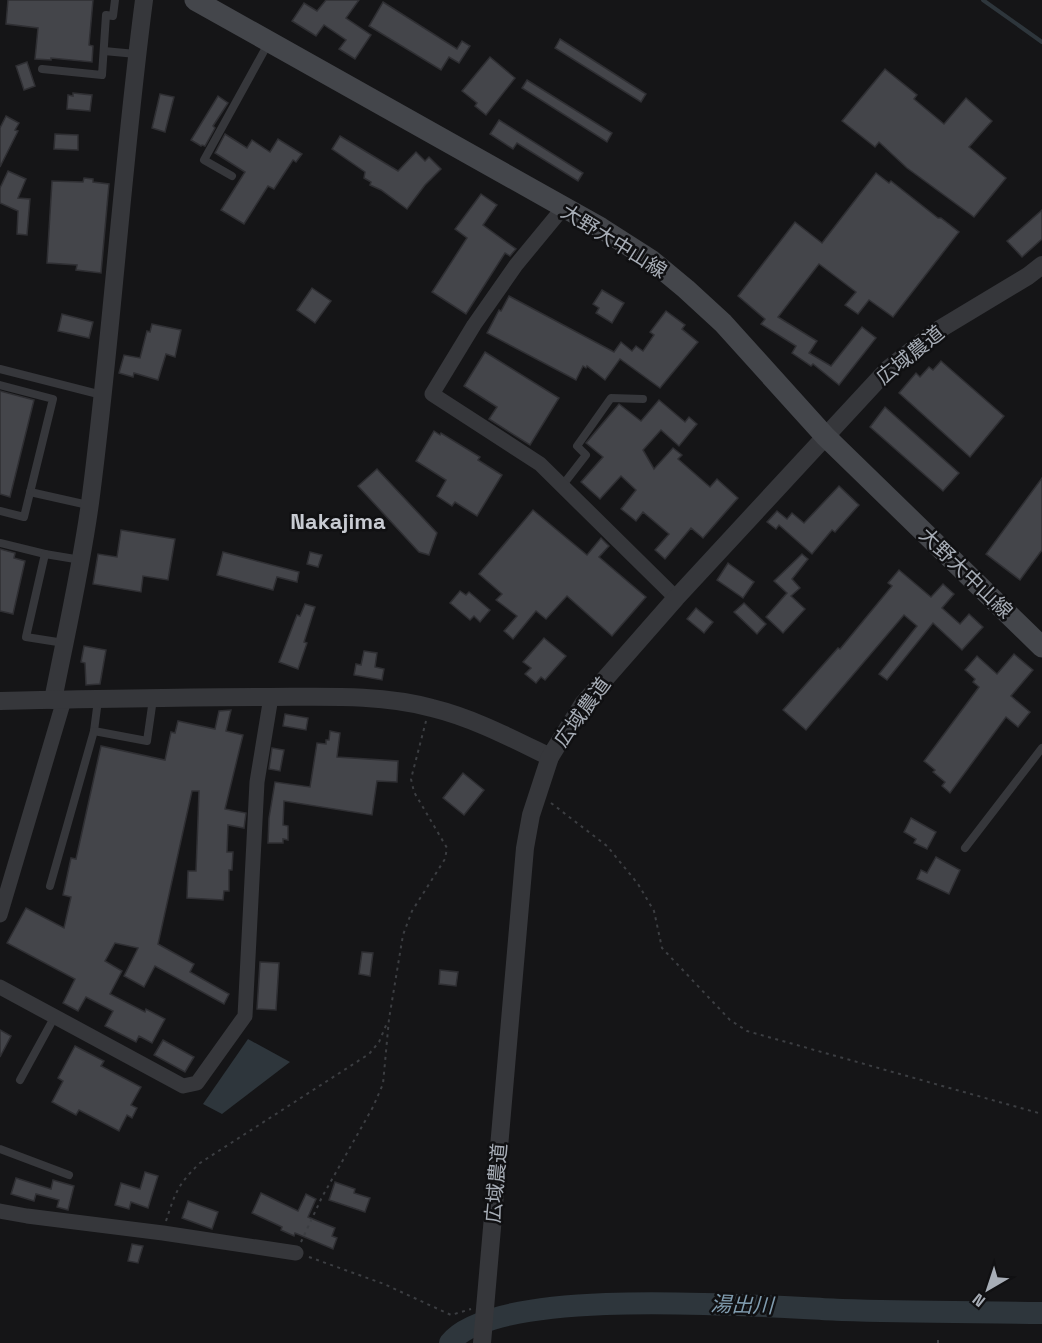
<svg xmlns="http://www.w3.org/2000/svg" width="1042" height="1343" viewBox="0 0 1042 1343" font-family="'Space Grotesk','Noto Sans JP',sans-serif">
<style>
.water{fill:#2e363c}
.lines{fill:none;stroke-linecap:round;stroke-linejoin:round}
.stream{stroke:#2e363c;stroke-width:4}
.river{stroke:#2e363c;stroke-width:22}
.building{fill:#44454a;stroke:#2f2f33;stroke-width:1.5}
.path{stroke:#3c3e42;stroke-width:2;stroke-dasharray:3 4.5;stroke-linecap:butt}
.service{stroke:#36373b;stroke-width:8}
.minor{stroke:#36373b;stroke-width:15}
.tertiary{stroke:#36373b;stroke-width:18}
.secondary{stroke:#44464b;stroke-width:21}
.labels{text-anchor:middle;stroke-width:5;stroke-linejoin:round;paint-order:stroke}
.street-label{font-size:20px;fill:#a7adb6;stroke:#101012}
.water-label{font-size:21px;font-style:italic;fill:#809caf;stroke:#101012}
.quarter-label{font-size:22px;font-weight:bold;fill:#c8cbd2;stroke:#101012}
</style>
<rect width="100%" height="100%" fill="#151517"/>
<polygon class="water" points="248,1039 290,1062 222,1114 203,1104"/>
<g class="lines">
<polyline class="stream" points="983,0 1042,42"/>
<path class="river" d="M450,1343C495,1284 767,1307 842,1310C908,1312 975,1312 1042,1313"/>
</g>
<g class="building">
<polygon points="8,0 93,0 89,45 93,46 92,62 51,58 51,60 35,59 38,28 6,24"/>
<polygon points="326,0 359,0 346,18 371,35 355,59 339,49 346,40 324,25 316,36 292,21 304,3 317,11"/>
<polygon points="383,2 457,49 462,41 470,46 459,63 449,57 441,70 369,26"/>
<polygon points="560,39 646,94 641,102 555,48"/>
<polygon points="490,57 515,78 486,115 475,106 477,103 462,91"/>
<polygon points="27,62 35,86 24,90 16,66"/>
<polygon points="885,69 917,95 914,99 944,124 966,98 992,121 969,147 1006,178 974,217 907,168 879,142 875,147 842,121"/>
<polygon points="527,80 612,133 607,142 522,88"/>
<polygon points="73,93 92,95 90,111 67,109 68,95 73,96"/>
<polygon points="160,94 174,97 165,132 152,128"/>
<polygon points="218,96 228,103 213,126 215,128 205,146 202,145 201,146 191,140"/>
<polygon points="6,116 19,123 15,130 18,131 0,167 0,128"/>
<polygon points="499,120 583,173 578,181 517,143 513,149 490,134"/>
<polygon points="55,134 78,135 78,150 54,149"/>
<polygon points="225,134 247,148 252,140 270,152 278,139 302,154 296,162 293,160 274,189 268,186 244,224 221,210 245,172 215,153"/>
<polygon points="340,136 398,171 416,152 425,161 429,157 441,169 425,185 407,209 381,190 370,185 371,182 364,178 365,172 332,149"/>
<polygon points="8,171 26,179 18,198 30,199 27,235 17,234 18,211 0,203 0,188"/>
<polygon points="876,173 889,183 891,181 938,218 941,218 959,232 893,317 869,300 858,314 845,305 856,292 819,264 778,317 817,341 809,353 831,366 862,327 876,338 839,385 813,364 811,366 792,353 796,346 761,324 765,319 738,296 795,222 822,243"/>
<polygon points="84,178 93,179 93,182 109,184 101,273 76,270 77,265 47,263 52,181 83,182"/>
<polygon points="481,194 497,205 483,225 516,249 510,256 505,253 466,314 432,292 467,238 455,229"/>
<polygon points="1042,210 1042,239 1022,257 1007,241"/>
<polygon points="312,288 331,301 315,323 297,310"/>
<polygon points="602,290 624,303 612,323 596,313 599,308 593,304"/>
<polygon points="509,296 614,352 621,342 632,351 636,346 643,351 654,335 650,332 666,311 685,325 682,329 698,342 660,388 620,359 605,380 587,366 586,368 583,366 576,380 487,333 499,310 501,311"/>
<polygon points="62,314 93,322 89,338 58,331"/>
<polygon points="152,324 181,330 175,357 166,354 158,380 134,373 133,377 119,373 124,355 140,358 147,331 150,332"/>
<polygon points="485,352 559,398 530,445 489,419 497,407 464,386"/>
<polygon points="941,361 1004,416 970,457 899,393 916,373 920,377 929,367 933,370"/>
<polygon points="0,391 34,400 10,497 0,494"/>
<polygon points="659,400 685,422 689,417 697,424 679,446 661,430 643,450 654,469 673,448 682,455 678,459 710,487 717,479 738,498 703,538 691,528 665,559 655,550 669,534 643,512 636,521 621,509 636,490 621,476 600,499 581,482 603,457 586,443 619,404 641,421"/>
<polygon points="885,407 959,473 943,491 870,427"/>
<polygon points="434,431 440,435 441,433 480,457 478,460 502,475 477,516 455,502 452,506 437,496 446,480 416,461"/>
<polygon points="377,469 437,533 429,555 419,552 358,486"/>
<polygon points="1042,478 1042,550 1020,580 986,554"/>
<polygon points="839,486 859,505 835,532 832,530 812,554 779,525 776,529 767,522 777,511 787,519 792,513 804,523"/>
<polygon points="533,510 587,555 601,538 609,546 599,557 646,597 612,636 567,596 546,619 536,611 513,639 504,631 517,616 496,600 502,594 479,574"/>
<polygon points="121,530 175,539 168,580 143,576 141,592 93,584 98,554 117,557"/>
<polygon points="0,549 15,553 14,558 25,561 13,614 0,611"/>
<polygon points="223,552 299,572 297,582 277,577 273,590 217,575"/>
<polygon points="310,552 322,555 318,567 307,564"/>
<polygon points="802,554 808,559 792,579 800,588 791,596 805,609 783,633 766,617 787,593 774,581"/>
<polygon points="728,563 754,582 743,598 717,580"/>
<polygon points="899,570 931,597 943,584 954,594 942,608 960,624 969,614 983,627 962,650 933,623 887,680 879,674 917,626 904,615 806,730 783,710 838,648 840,649 892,586 888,583"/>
<polygon points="460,591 466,595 469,592 490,610 480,622 474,616 470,620 450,603"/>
<polygon points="744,603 766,624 757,634 734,612"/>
<polygon points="305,604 315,607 304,642 307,643 298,669 279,662 297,615 300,616"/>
<polygon points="696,608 713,622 704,633 687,619"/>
<polygon points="544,638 566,656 545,680 541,677 536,683 525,674 531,668 523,662"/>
<polygon points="84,646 106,650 100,684 86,685 85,663 81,662"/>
<polygon points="364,651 377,653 375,667 384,669 382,680 354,675 356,664 361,665"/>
<polygon points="1014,654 1033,670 1011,696 1030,712 1018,727 1006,717 950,793 942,786 945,782 933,772 935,770 924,761 979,687 973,682 975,679 965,670 977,656 997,674"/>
<polygon points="231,710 226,731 243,735 225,809 246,813 244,828 228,825 227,852 233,852 232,870 229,870 229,891 224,891 223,900 187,898 188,871 196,871 199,791 192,791 158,944 194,964 190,972 229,994 224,1004 155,966 144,987 124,976 138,948 115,943 105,961 122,971 110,994 145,1012 146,1009 165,1019 152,1043 139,1036 136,1042 105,1026 113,1011 86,997 78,1011 63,1003 75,979 7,943 26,908 64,928 71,897 63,895 71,858 76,859 101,746 165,760 171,732 175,733 178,721 215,729 219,711"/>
<polygon points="285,714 308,718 306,730 283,726"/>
<polygon points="330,731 340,733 337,757 398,761 397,782 377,781 372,815 284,801 283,825 288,826 288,840 283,839 283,843 268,843 269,818 275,782 310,787 317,743 326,744 326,740 329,740"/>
<polygon points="272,748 284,750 280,771 269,769"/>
<polygon points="463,773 484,790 464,815 443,798"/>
<polygon points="911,818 936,832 927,849 914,843 916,839 904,832"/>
<polygon points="936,857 960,870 949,894 917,879 921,870 927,873"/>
<polygon points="362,952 373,953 370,976 359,974"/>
<polygon points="260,962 279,963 276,1010 257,1009"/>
<polygon points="440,970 458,972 456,986 439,984"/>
<polygon points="0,1030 11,1036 0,1057"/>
<polygon points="163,1040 194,1057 185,1072 154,1055"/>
<polygon points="75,1046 104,1061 101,1066 141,1087 131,1105 137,1108 132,1118 127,1115 119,1131 79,1110 76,1115 52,1102 63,1081 58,1078"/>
<polygon points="145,1172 158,1176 148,1208 131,1202 129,1209 115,1205 121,1183 140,1189"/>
<polygon points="16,1178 51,1189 53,1180 74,1186 68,1210 57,1207 59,1200 36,1194 34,1201 11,1194"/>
<polygon points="335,1182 355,1189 354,1193 370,1198 365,1212 329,1200"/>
<polygon points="261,1193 298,1211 306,1194 316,1199 308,1217 335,1228 332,1236 337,1238 333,1249 295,1233 294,1236 281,1230 282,1227 252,1213"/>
<polygon points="188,1201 218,1212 212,1229 182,1218"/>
<polygon points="132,1244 143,1246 138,1263 128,1261"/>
</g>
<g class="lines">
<g class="path">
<polyline points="551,803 607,846 638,884 654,911 662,948 730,1020 747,1031 1042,1114"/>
<path d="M166,1221C175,1193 178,1184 200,1163L369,1054L379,1042L387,1023"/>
<polyline points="301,1242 322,1197 373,1107 383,1084 389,1019 403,935 412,911 445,859 447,848 414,792 411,779 426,721"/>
<polyline points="309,1257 384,1284 451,1315 471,1309"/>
<polyline points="938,1343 938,1337"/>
</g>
<g class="service">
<polyline points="104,51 136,54"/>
<polyline points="42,69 102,75 106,15 113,16 115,0"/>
<polyline points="232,176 204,160 269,42"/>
<polyline points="0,369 102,395"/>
<polyline points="0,385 53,399 24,517 0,511"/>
<polyline points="562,486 586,455 577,446 611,398 643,399"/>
<polyline points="30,492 88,505"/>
<polyline points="0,543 45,554"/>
<polyline points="64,643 26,637 45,554 81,560"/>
<polyline points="94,731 98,700"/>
<polyline points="965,848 1042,748"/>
<polyline points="50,886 94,731 147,741 153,699"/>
<polyline points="20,1080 55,1016"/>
<polyline points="0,1149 69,1175"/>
</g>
<g class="minor">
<polyline points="563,208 516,265 474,325 432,394 540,464 676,598"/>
<polyline points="0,915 64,700"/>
<polyline points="0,987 183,1086 197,1083 245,1016 257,782 271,697"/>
<polyline points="0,1211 27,1216 163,1233 296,1253"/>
</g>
<g class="tertiary">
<path d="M53,700C66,634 81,569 90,503C112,336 122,167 144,0"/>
<path d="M0,701C89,699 179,697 269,697C322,697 380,694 432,708C473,718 511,738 550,757"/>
<polyline points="482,1343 525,848 531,815 550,757 583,704 676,598 888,369 935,332 1028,276 1042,265"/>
</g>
<polyline class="secondary" points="195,0 601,228 651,260 686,289 723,323 825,436 1042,647"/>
</g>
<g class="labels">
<g class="street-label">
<text transform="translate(614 241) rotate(32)" y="7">大野大中山線</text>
<text transform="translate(910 355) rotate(-39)" y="7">広域農道</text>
<text transform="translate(966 573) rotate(44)" y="7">大野大中山線</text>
<text transform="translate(582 712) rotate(-54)" y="7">広域農道</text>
<text transform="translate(496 1183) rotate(-85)" y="7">広域農道</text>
</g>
<g class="water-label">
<text transform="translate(742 1305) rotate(2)" y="7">湯出川</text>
</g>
<g class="quarter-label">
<text x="338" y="529">Nakajima</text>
</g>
</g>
<g transform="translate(988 1289) rotate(219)" stroke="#101012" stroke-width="4.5" paint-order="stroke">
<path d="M0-4.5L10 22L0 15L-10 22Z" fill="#a7adb6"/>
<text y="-9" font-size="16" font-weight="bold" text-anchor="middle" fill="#a7adb6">N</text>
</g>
</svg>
